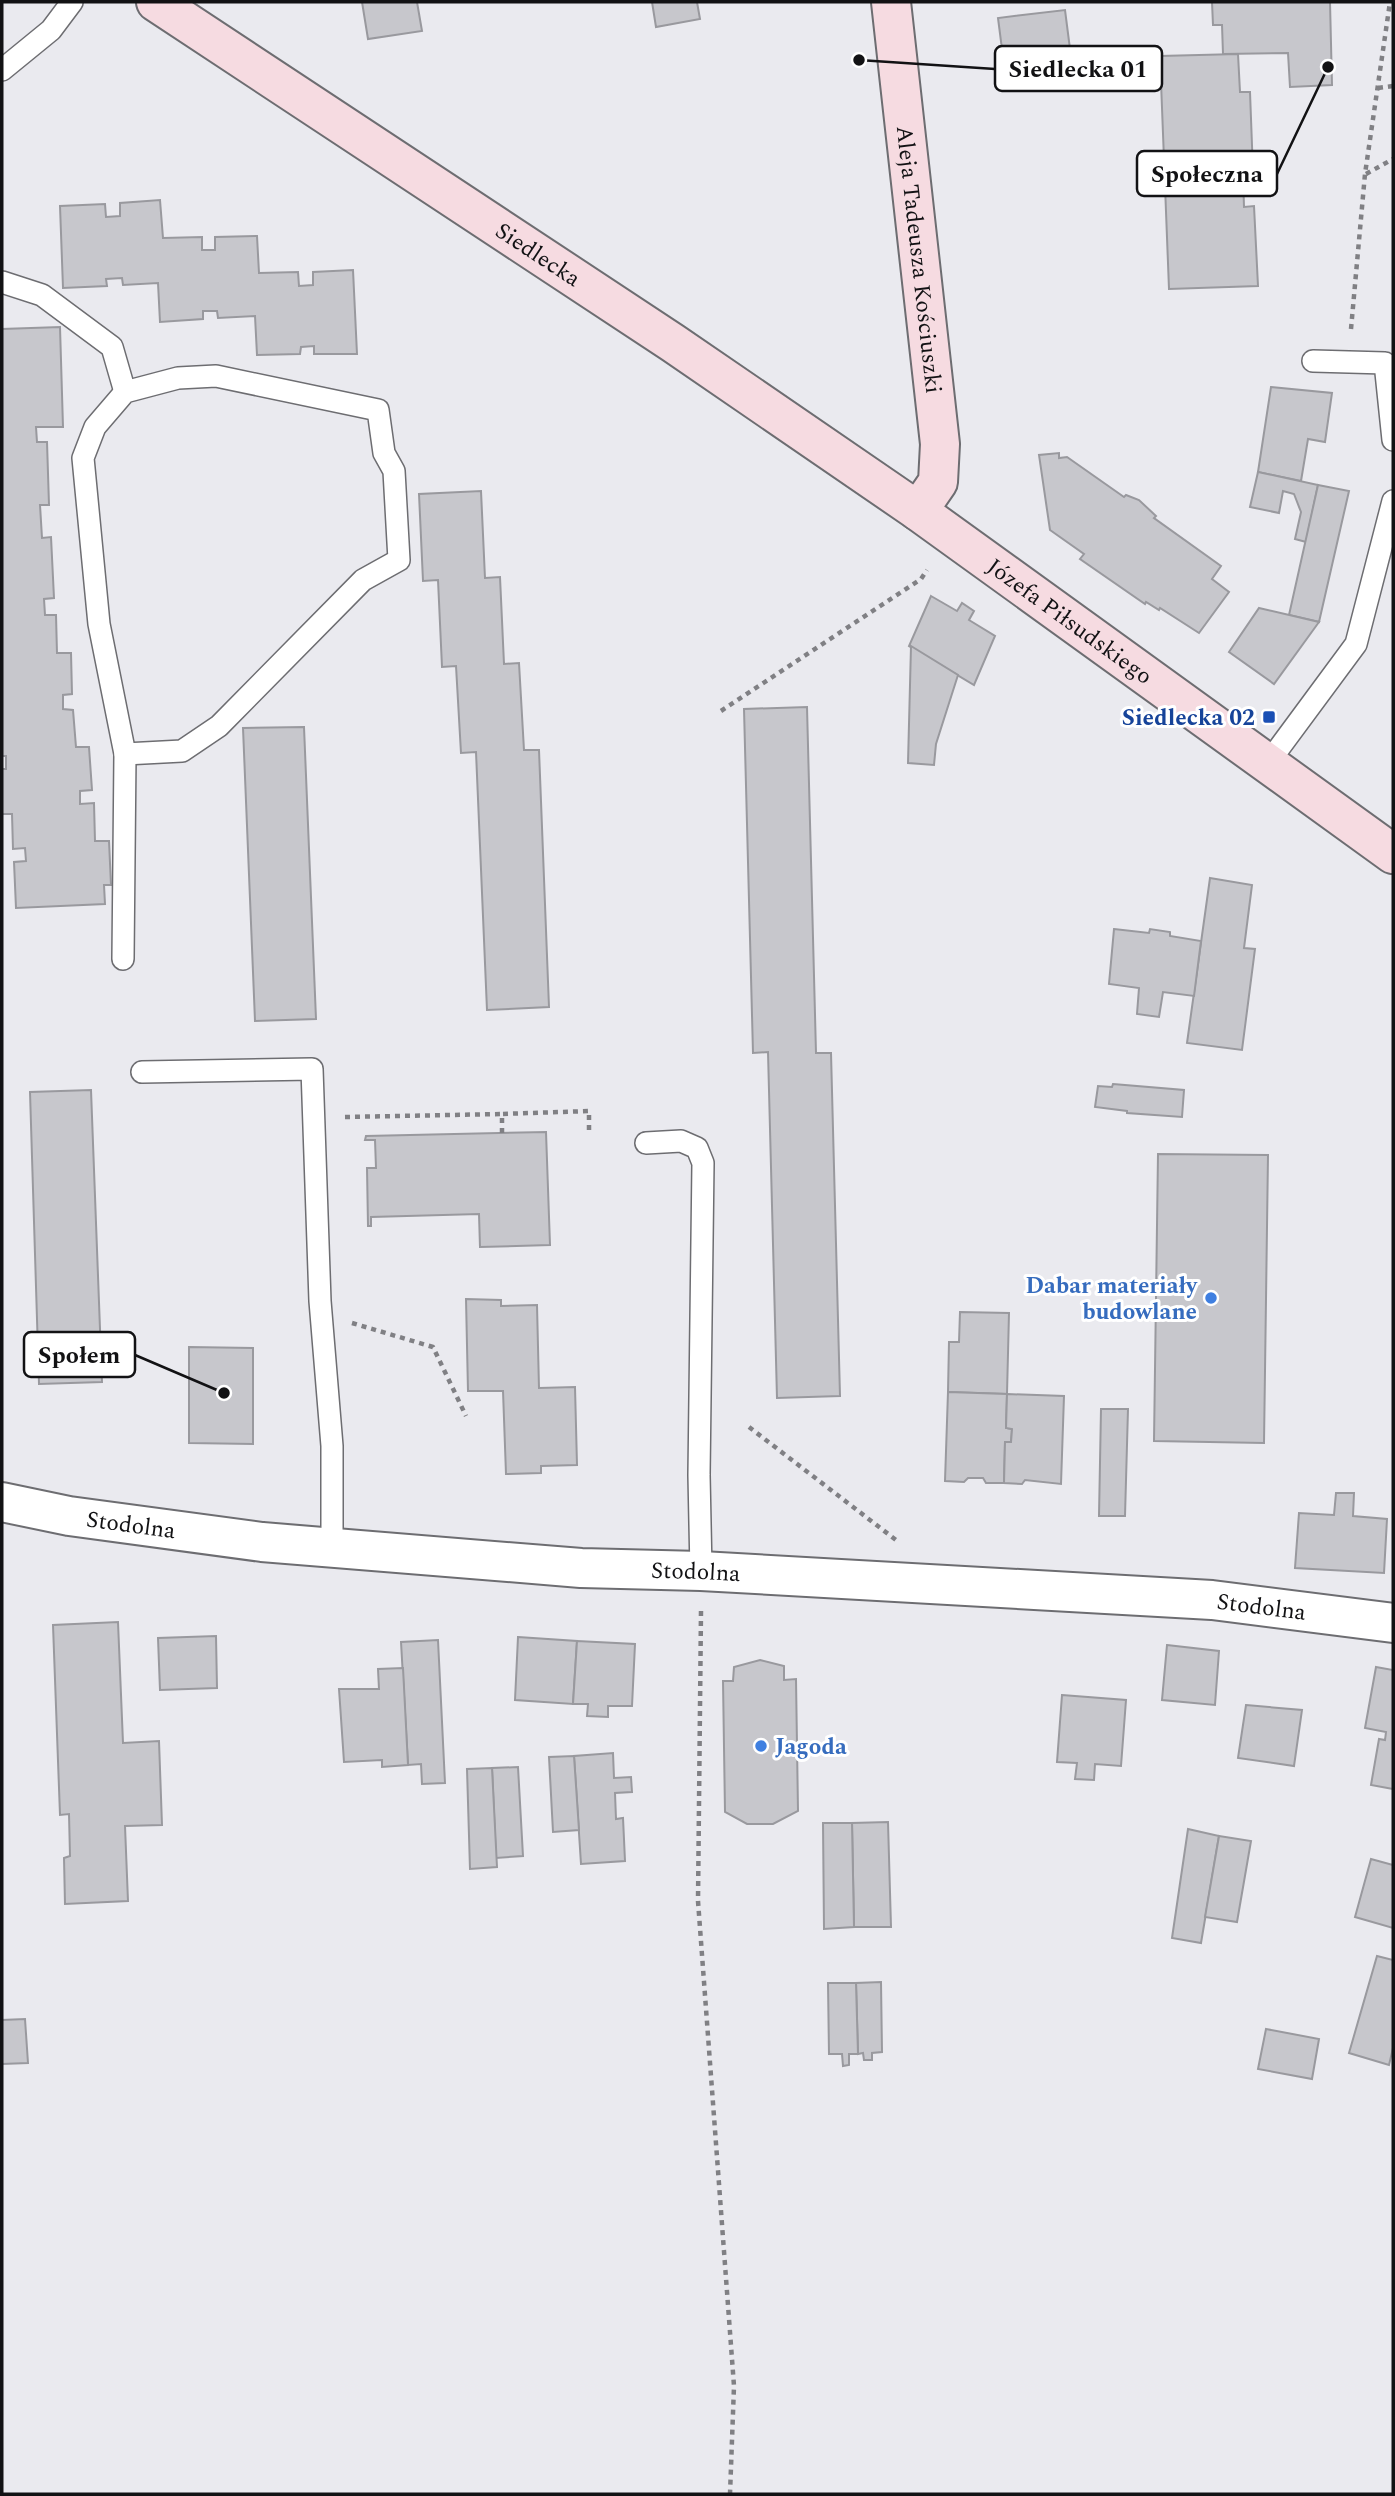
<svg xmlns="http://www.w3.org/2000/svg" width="1395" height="2496" viewBox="0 0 1395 2496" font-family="Spectral,serif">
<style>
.building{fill:#c7c7cc;stroke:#99999e;stroke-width:2}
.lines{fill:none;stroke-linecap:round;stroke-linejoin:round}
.lane-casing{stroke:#6d6d71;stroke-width:24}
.street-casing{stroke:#6d6d71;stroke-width:42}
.secondary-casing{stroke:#6d6d71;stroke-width:42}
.path{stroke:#808084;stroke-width:4.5;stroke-dasharray:5 5;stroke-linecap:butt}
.lane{stroke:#fff;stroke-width:21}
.street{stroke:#fff;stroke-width:38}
.secondary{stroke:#f6dbe1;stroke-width:38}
.transit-dot{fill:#1a4fb4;stroke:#fff;stroke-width:2.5}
.shop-dot{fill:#3f7fe0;stroke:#fff;stroke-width:2.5}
.labels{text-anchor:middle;stroke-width:6;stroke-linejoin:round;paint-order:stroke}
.street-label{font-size:23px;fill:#121214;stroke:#fff}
.transit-label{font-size:23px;font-weight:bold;fill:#164399;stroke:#fff;text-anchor:end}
.shop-label{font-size:23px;font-weight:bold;fill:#366cbe;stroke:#fff;text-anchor:end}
.leader{fill:none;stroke:#121214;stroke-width:2.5}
.callout-dot{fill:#121214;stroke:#fff;stroke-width:2.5}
.callout{fill:#fff;stroke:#121214;stroke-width:2.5}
.callout-label{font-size:24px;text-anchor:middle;font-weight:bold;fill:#121214}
</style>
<rect width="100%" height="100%" fill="#eaeaef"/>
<g class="building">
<polygon points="362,2 417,2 422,31 368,39"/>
<polygon points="652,2 697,2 700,19 656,27"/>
<polygon points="1212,2 1330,2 1332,85 1290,87 1288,53 1223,54 1222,25 1213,25"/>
<polygon points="1065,10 1070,49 1057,51 1058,59 1004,65 998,18"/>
<polygon points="1238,54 1240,92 1250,92 1253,172 1243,172 1244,207 1254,206 1258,286 1169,289 1160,56"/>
<polygon points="160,200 163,238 202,237 202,250 215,250 215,237 257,236 259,273 298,272 299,286 313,285 313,272 353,270 357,354 314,354 314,346 301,347 300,354 257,355 255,316 218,318 217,311 203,311 203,319 160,322 158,283 123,285 122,278 106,279 107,286 63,288 60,206 105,204 106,217 120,216 120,203"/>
<polygon points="60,327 63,427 36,427 37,442 47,442 49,505 40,505 42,538 51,537 54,598 44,599 45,615 56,615 57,653 71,653 72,694 63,695 63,709 73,710 76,747 89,747 92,790 80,791 80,804 94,803 95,841 109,841 111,885 104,885 105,904 16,908 14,862 26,861 25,848 13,849 12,814 2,814 2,769 6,769 6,756 2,756 2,329"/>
<polygon points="1271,387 1332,393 1325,442 1308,439 1301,481 1258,472"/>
<polygon points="1059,453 1059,458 1067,457 1124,497 1126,495 1139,500 1156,516 1154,518 1221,566 1212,579 1229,592 1199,633 1160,608 1159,610 1146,602 1145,604 1080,559 1084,554 1050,530 1039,455"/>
<polygon points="1258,472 1318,485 1306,542 1295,539 1301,512 1294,494 1283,491 1279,513 1250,507"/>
<polygon points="1318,485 1349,491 1319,622 1289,615"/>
<polygon points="481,491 485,578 500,577 504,664 519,663 524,750 539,750 549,1007 487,1010 476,752 461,753 456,666 442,667 438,580 423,581 419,494"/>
<polygon points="931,596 957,611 962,603 974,611 969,620 995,636 974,685 909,646"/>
<polygon points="1259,608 1319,622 1274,684 1229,652"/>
<polygon points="911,646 958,675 936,744 934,765 908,763"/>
<polygon points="807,707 816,1053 831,1053 840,1396 777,1398 768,1052 753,1053 744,709"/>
<polygon points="304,727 316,1019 255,1021 243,728"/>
<polygon points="1210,878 1252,885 1244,948 1255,949 1242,1050 1187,1043"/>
<polygon points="1114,929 1149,933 1150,929 1170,932 1170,936 1201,941 1194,996 1163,992 1159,1017 1137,1014 1139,988 1109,984"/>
<polygon points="1113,1084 1184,1090 1182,1117 1127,1113 1127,1111 1095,1107 1098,1086 1112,1087"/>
<polygon points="91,1090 102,1382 39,1384 30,1092"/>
<polygon points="546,1132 550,1245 480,1247 479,1214 371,1217 371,1226 368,1226 367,1168 376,1168 375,1140 365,1140 366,1136"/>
<polygon points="1158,1154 1268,1155 1264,1443 1154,1441"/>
<polygon points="466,1299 501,1300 501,1306 537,1305 539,1388 575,1387 577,1465 541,1466 541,1473 506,1474 503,1391 468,1391"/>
<polygon points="960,1312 1009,1313 1007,1394 948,1392 949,1342 959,1342"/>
<polygon points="189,1347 253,1348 253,1444 189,1443"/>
<polygon points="948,1392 1007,1394 1006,1428 1012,1429 1011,1442 1005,1442 1004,1483 986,1483 983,1478 968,1478 964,1482 945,1481"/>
<polygon points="1007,1394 1064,1396 1061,1484 1025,1480 1022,1484 1004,1483 1005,1442 1011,1442 1012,1429 1006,1428"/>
<polygon points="1101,1409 1128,1409 1125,1516 1099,1516"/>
<polygon points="1336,1493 1354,1493 1353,1516 1387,1519 1384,1573 1295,1568 1299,1513 1334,1515"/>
<polygon points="118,1622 123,1743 159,1741 162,1825 125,1826 128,1901 65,1904 64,1858 70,1856 69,1814 60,1815 53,1625"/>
<polygon points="216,1636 217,1688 160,1690 158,1638"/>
<polygon points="518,1637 577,1641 573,1704 515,1700"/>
<polygon points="438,1640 445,1783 422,1784 421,1764 408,1765 401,1642"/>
<polygon points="577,1641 635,1644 632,1706 608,1706 608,1717 587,1716 588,1704 573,1704"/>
<polygon points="1167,1645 1219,1651 1215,1705 1162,1700"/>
<polygon points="760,1660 784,1666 784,1680 796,1679 798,1811 773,1824 747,1824 725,1812 723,1681 733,1681 734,1667"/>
<polygon points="1376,1667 1393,1670 1393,1789 1371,1785 1379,1739 1385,1740 1386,1732 1365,1728"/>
<polygon points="403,1668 408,1765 382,1767 382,1760 344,1762 339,1689 379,1689 378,1669"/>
<polygon points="1062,1695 1126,1700 1121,1766 1095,1764 1094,1780 1075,1779 1077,1763 1057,1762"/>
<polygon points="1246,1705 1302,1710 1294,1766 1238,1758"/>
<polygon points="613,1753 614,1778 631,1777 632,1792 615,1793 616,1819 623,1818 625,1861 581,1864 574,1756"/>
<polygon points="574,1756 579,1830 553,1832 549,1757"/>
<polygon points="518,1767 523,1856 496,1858 492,1768"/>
<polygon points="492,1768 497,1867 470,1869 467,1769"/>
<polygon points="888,1822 891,1927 854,1927 852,1823"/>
<polygon points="823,1823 852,1823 854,1927 824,1929"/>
<polygon points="1188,1829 1219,1836 1201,1943 1172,1938"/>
<polygon points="1219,1836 1251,1841 1237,1922 1205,1917"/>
<polygon points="1371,1859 1393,1865 1393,1928 1355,1917"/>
<polygon points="1377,1956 1393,1960 1393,2048 1389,2065 1349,2053"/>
<polygon points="881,1982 882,2052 872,2053 872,2060 864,2060 863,2053 858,2054 856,1983"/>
<polygon points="828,1983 856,1983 858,2054 849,2054 849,2065 843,2066 842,2054 829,2054"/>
<polygon points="25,2019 28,2063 2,2064 2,2020"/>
<polygon points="1266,2029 1319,2039 1312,2079 1258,2069"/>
</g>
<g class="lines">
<defs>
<g id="lane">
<polyline points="2,70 51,30 72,2"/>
<polyline points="2,282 42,295 112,347 125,392"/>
<polyline points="1313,361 1385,363 1393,440"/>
<polygon points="216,376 378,410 384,453 394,471 399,560 363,580 219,726 182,751 125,754 99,624 83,458 95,427 125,392 178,378"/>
<polyline points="1268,763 1356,644 1393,501"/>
<polyline points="123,959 125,754"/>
<polyline points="142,1072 312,1069 320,1301 332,1446 332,1547"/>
<polyline points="646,1143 681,1141 697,1148 703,1163 699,1475 701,1571"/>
</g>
<g id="street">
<path id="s1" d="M2,1502L69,1516L262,1542L581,1568L701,1571L1212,1600L1393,1623"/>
</g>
<g id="secondary">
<path id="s2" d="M156,2L673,343L918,511L1393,854"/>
<path id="s3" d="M891,2L940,444L938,482L918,511"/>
</g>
</defs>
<use href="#lane" class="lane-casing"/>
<use href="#street" class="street-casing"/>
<use href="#secondary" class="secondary-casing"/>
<g class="path">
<polyline points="1378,88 1393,86"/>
<polyline points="1366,174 1393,159"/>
<polyline points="1351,329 1365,174 1390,2"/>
<polyline points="721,711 921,579 927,570"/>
<polyline points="345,1117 502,1114"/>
<polyline points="502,1133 502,1114 589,1111 589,1135"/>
<polyline points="352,1323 433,1347 466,1416"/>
<polyline points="749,1427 896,1540"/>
<polyline points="701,1611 698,1901 734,2386 730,2494"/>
</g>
<use href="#lane" class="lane"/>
<use href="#street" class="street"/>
<use href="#secondary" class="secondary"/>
</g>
<rect class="transit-dot" x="1262" y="710" width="14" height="14" rx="3.5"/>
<g class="shop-dot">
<circle cx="1211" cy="1298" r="7"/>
<circle cx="761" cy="1746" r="7"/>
</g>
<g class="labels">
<g class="street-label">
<text dy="8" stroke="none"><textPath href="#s2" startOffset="458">Siedlecka</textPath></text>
<text dy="8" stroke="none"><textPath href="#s3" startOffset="259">Aleja Tadeusza Kościuszki</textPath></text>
<text dy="8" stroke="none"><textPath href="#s2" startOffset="1104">Józefa Piłsudskiego</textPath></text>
<text dy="8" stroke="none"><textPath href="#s1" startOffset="131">Stodolna</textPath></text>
<text dy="8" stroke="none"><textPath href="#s1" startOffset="698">Stodolna</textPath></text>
<text dy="8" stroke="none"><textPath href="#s1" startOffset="1265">Stodolna</textPath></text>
</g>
<g class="transit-label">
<text x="1255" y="725">Siedlecka 02</text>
</g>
<g class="shop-label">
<text x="1197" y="1293">Dabar materiały<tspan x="1197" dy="26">budowlane</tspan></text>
<text x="775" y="1754" text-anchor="start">Jagoda</text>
</g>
</g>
<path class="leader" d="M859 60L995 69M1328 67L1277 174M224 1393L135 1355"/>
<g class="callout-dot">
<circle cx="859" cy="60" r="7"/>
<circle cx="1328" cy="67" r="7"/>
<circle cx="224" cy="1393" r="7"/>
</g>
<g class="callout">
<rect x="995" y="46" width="167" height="45" rx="7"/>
<rect x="1137" y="151" width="140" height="45" rx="7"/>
<rect x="24" y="1332" width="111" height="45" rx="7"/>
</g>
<g class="callout-label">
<text x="1078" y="77">Siedlecka 01</text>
<text x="1207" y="182">Społeczna</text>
<text x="79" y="1363">Społem</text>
</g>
<rect width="1395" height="2496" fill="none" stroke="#121214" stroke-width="7"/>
</svg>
